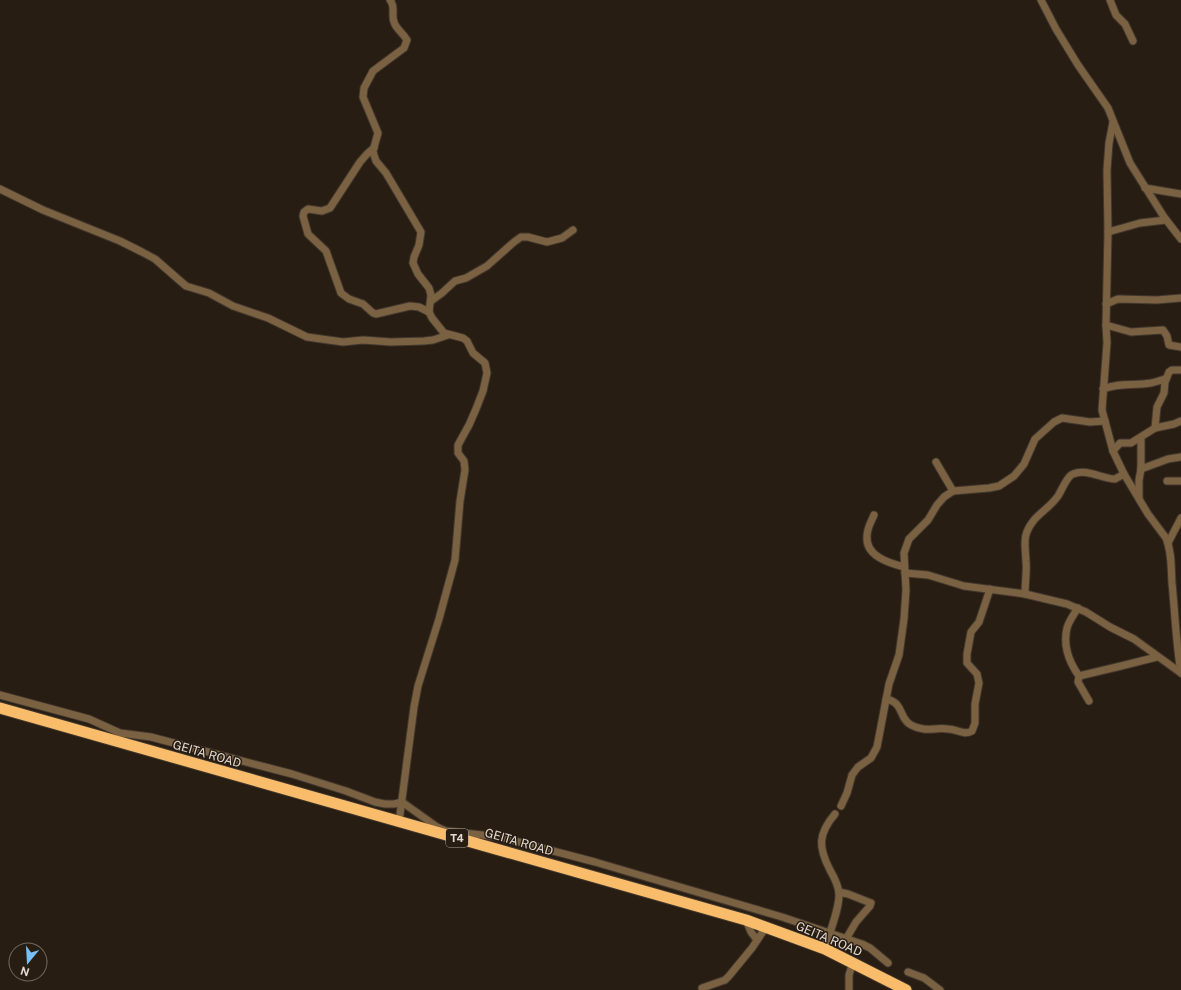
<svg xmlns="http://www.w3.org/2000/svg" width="1181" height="990" viewBox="0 0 1181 990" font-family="'Public Sans',sans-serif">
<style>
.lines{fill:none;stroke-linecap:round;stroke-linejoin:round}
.minor-casing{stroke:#42372d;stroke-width:9}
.highway-casing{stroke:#42372d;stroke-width:13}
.minor{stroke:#796142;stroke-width:7}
.highway{stroke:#f8bc6a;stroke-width:11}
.labels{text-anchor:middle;stroke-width:3;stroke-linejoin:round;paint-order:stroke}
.shield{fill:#281d12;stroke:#aaa198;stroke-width:1}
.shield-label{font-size:11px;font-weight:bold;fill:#e1d9d2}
.street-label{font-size:12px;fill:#e1d9d2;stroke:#281d12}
</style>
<rect width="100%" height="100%" fill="#281d12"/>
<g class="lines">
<defs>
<g id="minor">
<path d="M390,0C396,7 391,14 394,22C396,29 403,33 407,40L404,48L373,71L364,88L363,97L378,133L373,151L374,155L376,161L386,173L421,232L419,245L414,257L413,263L418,274L429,288L431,295L429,312L432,318L444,333L463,338L467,341L473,353L485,363L487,373L483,391L476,409L469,425L458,445V453L464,461L465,470L460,501L455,560L439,619L418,686L414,707L399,822"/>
<polyline points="1041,0 1056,29 1078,65 1108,108 1130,163 1164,217 1181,239"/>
<polyline points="1110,0 1116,15 1125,24 1133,41"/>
<path d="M1113,122L1109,143L1107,170L1108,232L1106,325L1107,343L1102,410L1113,451L1124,474L1148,514L1166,538C1172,552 1171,568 1172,583C1175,613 1176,643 1181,673"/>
<polyline points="374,148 367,154 360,162 330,208 322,211 308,209 304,212 303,216 308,234 326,251 341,293 349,299 363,304 373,313 376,314 410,306 419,307 429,312"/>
<polyline points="1145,188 1181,194"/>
<polyline points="0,189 43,210 120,241 142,252 155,259 186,286 209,293 233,306 268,318 307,337 343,342 363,340 391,342 424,341 433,340 448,335"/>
<polyline points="1108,232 1140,223 1166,220"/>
<polyline points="431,301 442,293 455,281 466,278 487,266 514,242 521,237 528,237 547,242 562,238 573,230"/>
<polyline points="1106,304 1118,299 1157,300 1181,298"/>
<polyline points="1106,325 1131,332 1163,330 1167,336 1169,345 1181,347"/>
<path d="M1103,389C1121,382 1132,386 1151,383C1156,382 1161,380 1166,379"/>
<polyline points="1155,428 1157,407 1164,393 1165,382 1169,372 1172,370 1181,370"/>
<polyline points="1113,451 1120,443 1131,443 1155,428 1174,424 1181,421"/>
<polyline points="936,462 953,491"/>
<polyline points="1141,469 1168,459 1181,457"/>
<polyline points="1167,481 1181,481"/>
<polyline points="1139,498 1139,480 1141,469 1141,438"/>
<path d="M874,515C871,522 867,528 867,536C865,556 889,563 904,567"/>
<polyline points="1168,543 1181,518"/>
<polyline points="905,573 928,575 964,586 1025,594 1067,604 1086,612 1110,627 1134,639 1181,673"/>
<path d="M1025,594C1025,583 1027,572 1026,561C1025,543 1022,535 1034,520C1042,511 1051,506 1058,496C1062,490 1067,476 1073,474C1087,468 1102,479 1115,479L1124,474"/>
<path d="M1078,608C1074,614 1069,621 1067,628C1063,645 1069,662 1079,676"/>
<polyline points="0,695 89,719 120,733 151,737 292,774 346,791 375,802 385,804 394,804 402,802 437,827 446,831 500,837 595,862 782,917 862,944 870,948 888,963"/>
<path d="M886,699C905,703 898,718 911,725C926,733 934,727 948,729C957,729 964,736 972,731L975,723V704L979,683L977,674L967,663V654L971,632L979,622L990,589"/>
<polyline points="1089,701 1078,682 1079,676 1121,666 1157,657"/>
<polyline points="841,806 847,793 852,775 858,767 871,758 877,747 889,684 899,655 904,619 906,590 904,553 909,539 928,520 937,505 944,497 953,491 989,488 999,486 1014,476 1024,464 1035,439 1054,422 1062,418 1090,422 1105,421"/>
<polyline points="839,892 848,894 871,903 870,906 856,922 846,939"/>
<polyline points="746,920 751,932 757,940"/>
<path d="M825,949C829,933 840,908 839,893C838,884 834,877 830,870C818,847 818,834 835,814"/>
<polyline points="908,972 924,978 940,990"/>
<polyline points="702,988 725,980 729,976 752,948 766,927"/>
<polyline points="849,990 849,975 853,962"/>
</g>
<polyline id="highway" points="0,708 746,920 825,949 906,990"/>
</defs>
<use href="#minor" class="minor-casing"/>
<use href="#highway" class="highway-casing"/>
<use href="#minor" class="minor"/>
<use href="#highway" class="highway"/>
</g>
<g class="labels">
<rect class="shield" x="446" y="829" width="22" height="18" rx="3"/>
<g class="shield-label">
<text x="457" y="842">T4</text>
</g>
<g class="street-label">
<text transform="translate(207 754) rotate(16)" y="4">GEITA ROAD</text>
<text transform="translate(519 842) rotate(16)" y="4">GEITA ROAD</text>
<text transform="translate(829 939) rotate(23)" y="4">GEITA ROAD</text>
</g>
</g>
<g transform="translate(28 962) rotate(198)"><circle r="19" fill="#281d12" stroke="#72685f"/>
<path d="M0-3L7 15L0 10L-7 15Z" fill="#78bff7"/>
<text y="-6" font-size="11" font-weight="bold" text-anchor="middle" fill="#e1d9d2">N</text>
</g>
</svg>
